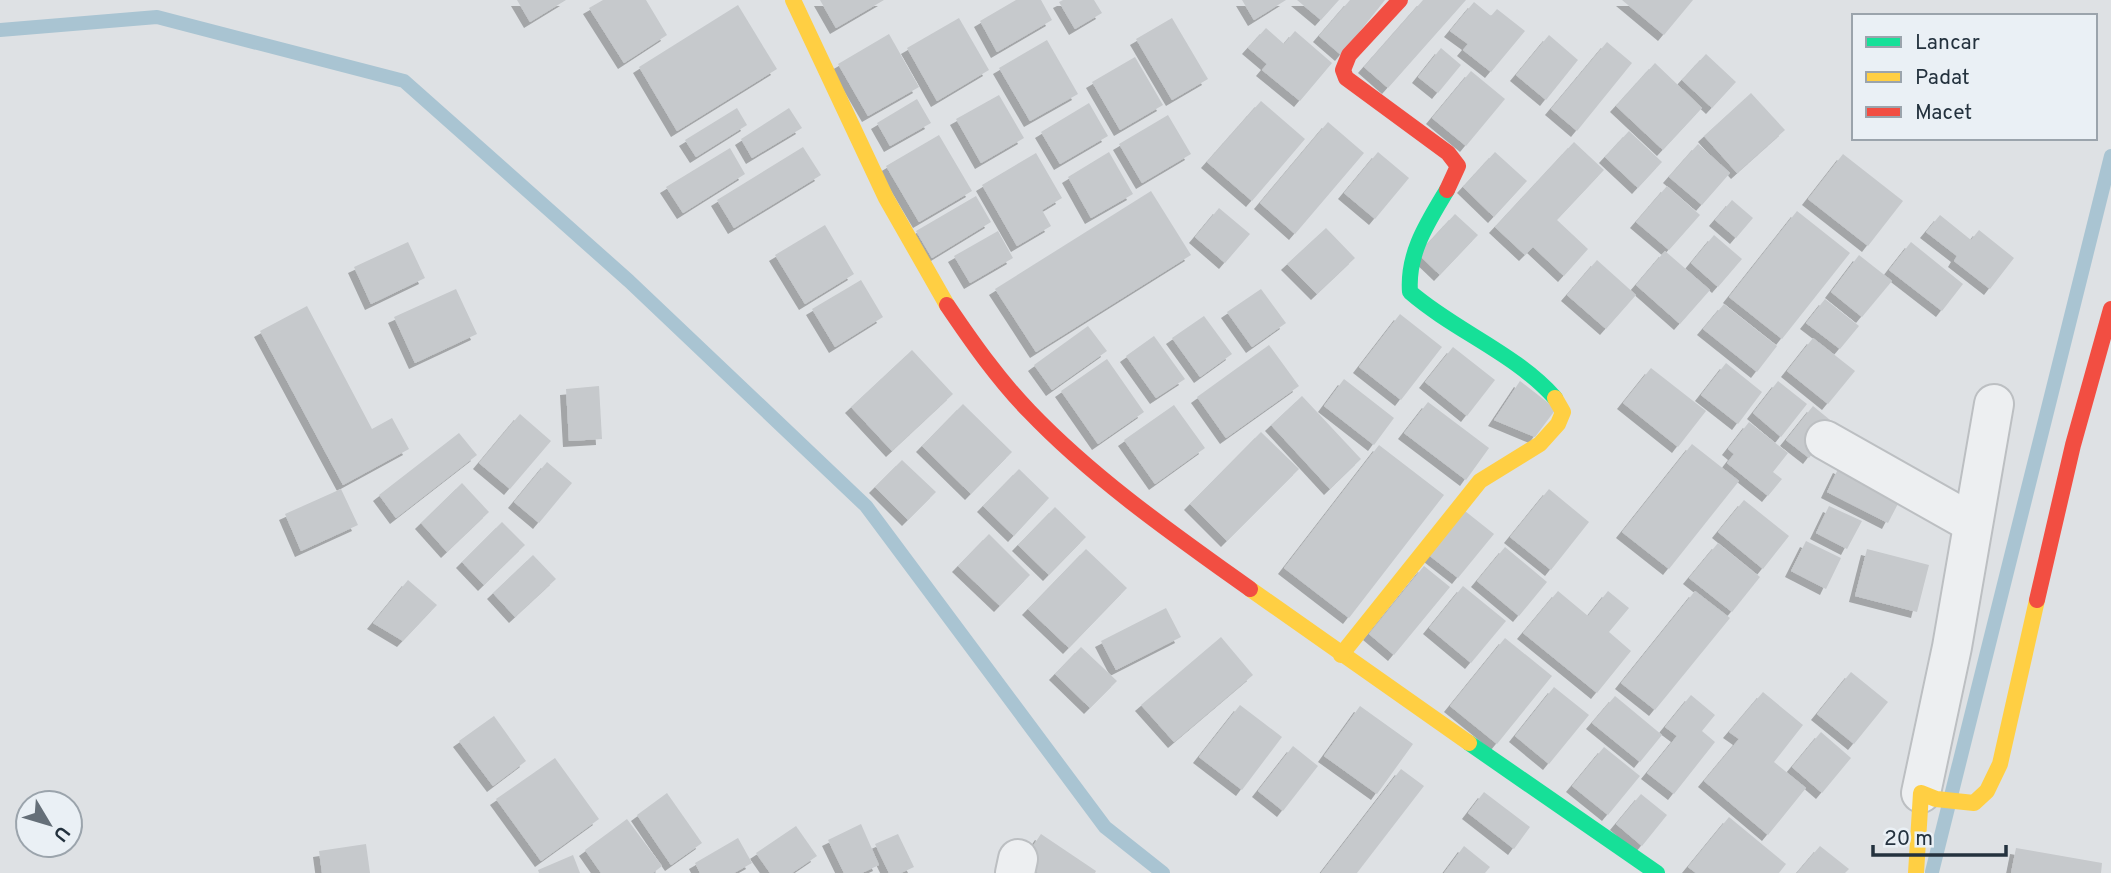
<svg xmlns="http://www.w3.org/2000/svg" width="2111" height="873" viewBox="0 0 2111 873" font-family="Overpass,sans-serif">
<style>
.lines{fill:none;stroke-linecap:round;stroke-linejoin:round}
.stream{stroke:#a9c4d2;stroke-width:14}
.building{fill:#c6c9cc;filter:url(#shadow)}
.street-casing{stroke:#bcbfc2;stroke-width:42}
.street{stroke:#edeff1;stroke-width:38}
.fast{stroke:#16e098;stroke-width:16}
.slow{stroke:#ffcf43;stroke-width:16}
.jam{stroke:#f24e42;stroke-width:16}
</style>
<defs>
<filter id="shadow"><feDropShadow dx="-6" dy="6" stdDeviation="0" flood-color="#0004"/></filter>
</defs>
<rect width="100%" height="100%" fill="#dee1e4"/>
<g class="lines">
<g class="stream">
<polyline points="0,30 157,17 404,81 629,281 866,506 1105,827 1163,873"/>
<polyline points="1932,872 2111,156"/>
</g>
</g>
<g class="building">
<polygon points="517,0 566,0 530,22"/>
<polygon points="603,0 646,0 667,35 624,63 589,8"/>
<polygon points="820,0 884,0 836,28"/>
<polygon points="1016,0 1041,0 1052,20 997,52 980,21"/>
<polygon points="1063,0 1094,0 1102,13 1075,29 1059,2"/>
<polygon points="1242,0 1286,0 1254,20"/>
<polygon points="1297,0 1339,0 1321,20"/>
<polygon points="1350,0 1385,0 1341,55 1319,36"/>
<polygon points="1423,0 1466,0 1388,88 1364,67"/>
<polygon points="1622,0 1693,0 1664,35"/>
<polygon points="1474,2 1491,16 1497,9 1525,31 1491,72 1463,50 1468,44 1450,31"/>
<polygon points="738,5 777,69 677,131 639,67"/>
<polygon points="959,18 989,70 937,101 907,48"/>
<polygon points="1172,18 1208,79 1172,100 1136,39"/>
<polygon points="1266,28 1284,44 1295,31 1332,63 1300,101 1262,70 1267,64 1248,48"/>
<polygon points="889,34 919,87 868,116 838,64"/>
<polygon points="1549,35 1578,60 1546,100 1516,75"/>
<polygon points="1047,40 1078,94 1030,121 999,68"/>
<polygon points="1607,42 1632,63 1577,131 1551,109"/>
<polygon points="1441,48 1461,65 1438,93 1418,77"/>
<polygon points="1706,54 1736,82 1712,108 1682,80"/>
<polygon points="1135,57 1163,105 1120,130 1092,82"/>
<polygon points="1655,63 1702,108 1663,150 1616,106"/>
<polygon points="1471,71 1505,99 1466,146 1432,118"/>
<polygon points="1751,93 1785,130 1737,173 1704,136"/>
<polygon points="999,95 1024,138 981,163 956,119"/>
<polygon points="917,99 931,123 890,146 877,123"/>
<polygon points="1261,101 1305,139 1252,201 1207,162"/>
<polygon points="1089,103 1108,136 1060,164 1041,132"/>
<polygon points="737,108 747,125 696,157 685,140"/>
<polygon points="789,108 802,128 752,158 741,139"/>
<polygon points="1168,115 1191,154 1142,183 1119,144"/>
<polygon points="1328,122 1364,153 1295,234 1260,203"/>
<polygon points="1629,131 1662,162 1638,188 1605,157"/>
<polygon points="939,135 972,191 919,222 886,166"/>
<polygon points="1574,142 1604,170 1557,220 1588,249 1564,276 1533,247 1525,255 1495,227"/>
<polygon points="1698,144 1730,173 1702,205 1669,177"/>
<polygon points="803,147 821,175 734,228 717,200"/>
<polygon points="730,148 745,174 683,213 666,187"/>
<polygon points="1109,152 1133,194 1091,218 1068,177"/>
<polygon points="1378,152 1409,178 1375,219 1344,193"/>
<polygon points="1495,152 1527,181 1494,217 1463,187"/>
<polygon points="1036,153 1062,198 1042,210 1051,226 1017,246 982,185"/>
<polygon points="1843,154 1903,201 1868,246 1808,199"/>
<polygon points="1667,186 1700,215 1669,250 1636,222"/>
<polygon points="1151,191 1191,255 1036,352 995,289"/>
<polygon points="976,196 991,222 932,258 916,231"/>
<polygon points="1732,200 1753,218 1736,238 1715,220"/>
<polygon points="1219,208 1250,234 1225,263 1195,237"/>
<polygon points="1797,211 1850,253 1782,339 1729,297"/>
<polygon points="1455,214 1478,235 1440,275 1418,254"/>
<polygon points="1940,215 1971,240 1979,230 2014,258 1990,289 1954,261 1957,256 1926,232"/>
<polygon points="825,225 854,274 805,304 775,255"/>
<polygon points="1326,228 1355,258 1317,294 1287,264"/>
<polygon points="998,231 1013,258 970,283 954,256"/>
<polygon points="1714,235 1742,259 1718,287 1691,263"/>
<polygon points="408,242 425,278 371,304 354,267"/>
<polygon points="1911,242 1963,284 1942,311 1889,270"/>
<polygon points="1665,251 1710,290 1680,324 1636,285"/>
<polygon points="1859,255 1892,281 1862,317 1831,292"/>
<polygon points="1597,260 1636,295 1606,329 1567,295"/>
<polygon points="861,280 883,317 835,347 812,309"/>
<polygon points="456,289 477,334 415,363 394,317"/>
<polygon points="1261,289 1286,323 1252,347 1227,312"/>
<polygon points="1825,299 1859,326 1840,349 1806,323"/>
<polygon points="1724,304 1777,346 1757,372 1703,329"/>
<polygon points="307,306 372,429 392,418 409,449 343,485 260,331"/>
<polygon points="1400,314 1442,347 1401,400 1359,367"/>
<polygon points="1204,316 1232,354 1200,377 1172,338"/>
<polygon points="1088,326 1107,351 1052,390 1034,365"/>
<polygon points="1154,336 1185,379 1156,398 1126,356"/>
<polygon points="1813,338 1855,371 1828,404 1787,371"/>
<polygon points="1269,345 1299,386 1226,438 1197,397"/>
<polygon points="1453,347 1495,380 1467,416 1425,382"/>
<polygon points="912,350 953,394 892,451 851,407"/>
<polygon points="1107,359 1144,412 1098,444 1061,391"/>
<polygon points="1726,363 1762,392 1738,424 1701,395"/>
<polygon points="1651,368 1706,411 1678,447 1623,403"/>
<polygon points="1344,379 1394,418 1374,445 1324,406"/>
<polygon points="1520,381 1556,409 1535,437 1494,420"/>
<polygon points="1778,381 1807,404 1781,437 1753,413"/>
<polygon points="599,386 602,439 569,441 566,389"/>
<polygon points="1302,396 1361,459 1330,489 1271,425"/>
<polygon points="1428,402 1489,448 1466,480 1404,433"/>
<polygon points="963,404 1012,452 971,494 922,446"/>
<polygon points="1174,405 1205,448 1155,484 1124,440"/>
<polygon points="1813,406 1835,424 1809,458 1786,440"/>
<polygon points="520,414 551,441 510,489 479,463"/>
<polygon points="1749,422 1788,453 1773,472 1782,479 1768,496 1727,463 1734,454 1728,449"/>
<polygon points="1261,432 1299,469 1227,541 1190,504"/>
<polygon points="459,433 477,455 396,518 379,495"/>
<polygon points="1692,444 1739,481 1669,569 1622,532"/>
<polygon points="1379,445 1444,495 1349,618 1284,568"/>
<polygon points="902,460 936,492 908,520 875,487"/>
<polygon points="547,462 572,483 539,523 514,502"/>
<polygon points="1839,467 1901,498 1888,523 1827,492"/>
<polygon points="1019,469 1049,498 1014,536 983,506"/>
<polygon points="462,483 489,512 447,552 421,523"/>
<polygon points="341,489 358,525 301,551 285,514"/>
<polygon points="1549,489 1589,522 1551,570 1510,537"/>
<polygon points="1744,500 1789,536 1763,569 1718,532"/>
<polygon points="1829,506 1862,521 1847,549 1816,533"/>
<polygon points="1055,507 1086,537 1049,575 1018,545"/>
<polygon points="1465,511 1494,534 1458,578 1430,556"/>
<polygon points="502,522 525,545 484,585 462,562"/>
<polygon points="989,534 1030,575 1000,606 958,566"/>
<polygon points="1806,541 1841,558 1826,589 1791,571"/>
<polygon points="1718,543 1760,577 1732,612 1689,578"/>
<polygon points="1505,547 1547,582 1519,616 1477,581"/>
<polygon points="1086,549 1127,588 1069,648 1028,609"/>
<polygon points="1867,549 1929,565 1917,612 1855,596"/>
<polygon points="533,555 556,579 515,617 493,593"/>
<polygon points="1424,566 1450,587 1394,655 1369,634"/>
<polygon points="408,580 437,605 403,641 373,623"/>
<polygon points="1463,586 1506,621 1471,663 1429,628"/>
<polygon points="1558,591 1588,616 1608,591 1629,608 1609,632 1631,651 1597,693 1523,633"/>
<polygon points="1695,591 1730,618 1655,710 1621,683"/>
<polygon points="1166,608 1181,637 1116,670 1101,641"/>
<polygon points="1221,637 1253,675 1174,742 1141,705"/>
<polygon points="1505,638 1552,676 1497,744 1450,706"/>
<polygon points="1081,647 1117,681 1090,708 1055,674"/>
<polygon points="1851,672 1888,702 1854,744 1817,714"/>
<polygon points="1554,687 1589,715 1549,764 1515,736"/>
<polygon points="1763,692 1803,725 1774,762 1806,788 1768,835 1704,781 1739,739 1729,732"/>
<polygon points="1691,695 1715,715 1702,731 1715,742 1674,794 1647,773 1677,736 1665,727"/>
<polygon points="1615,696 1662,735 1640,762 1592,723"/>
<polygon points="1240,705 1282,737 1242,790 1199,757"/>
<polygon points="1360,706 1413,744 1377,794 1324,756"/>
<polygon points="494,716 526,761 493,786 459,741"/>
<polygon points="1821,732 1851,758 1822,793 1792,767"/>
<polygon points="1293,746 1318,766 1283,811 1258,791"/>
<polygon points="1604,747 1640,776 1608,815 1572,786"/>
<polygon points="555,758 599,819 541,861 496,799"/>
<polygon points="1401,769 1424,786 1357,873 1321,873"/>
<polygon points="1484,792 1530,827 1514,849 1468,813"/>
<polygon points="667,793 702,843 671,865 637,815"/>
<polygon points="1641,794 1667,815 1642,846 1616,824"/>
<polygon points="1729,817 1786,864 1779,873 1696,873 1688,867"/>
<polygon points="627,819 662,866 653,873 601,873 585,850"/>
<polygon points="861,824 879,865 862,873 844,873 828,840"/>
<polygon points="796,826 817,856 792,873 770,873 756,853"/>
<polygon points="898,834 914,867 901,873 889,873 875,844"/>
<polygon points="1041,834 1096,871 1095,873 1038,873 1022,862"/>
<polygon points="738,838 752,863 734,873 700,873 695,863"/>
<polygon points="366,844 370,873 322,873 319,851"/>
<polygon points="1464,846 1490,867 1485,873 1444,873"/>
<polygon points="1820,846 1849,869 1845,873 1797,873"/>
<polygon points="2016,848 2102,863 2101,873 2011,873"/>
<polygon points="573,855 580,873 539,873 538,870"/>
</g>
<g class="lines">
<defs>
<g id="street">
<polyline points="1825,440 1972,523"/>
<polyline points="1921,793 1952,647 1994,404"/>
<polyline points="1015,873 1018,859"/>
</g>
</defs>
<use href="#street" class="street-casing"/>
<use href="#street" class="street"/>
<g class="fast">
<path d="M1447,190C1428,222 1407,253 1410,292C1455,331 1515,353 1555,398"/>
<polyline points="1469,743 1657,873"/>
</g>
<g class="slow">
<polyline points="793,0 886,198 947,305"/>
<polyline points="1250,589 1469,743"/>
<polyline points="1341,655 1480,481 1540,444 1558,424 1563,412 1555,398"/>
<polyline points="1916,873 1921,793 1936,799 1974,803 1987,791 2000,764 2037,600"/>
</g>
<g class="jam">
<polyline points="1400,0 1349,55 1343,70 1346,78 1448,153 1458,166 1447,190"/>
<path d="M947,305C972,342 998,379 1029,411C1094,479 1173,534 1250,589"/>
<polyline points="2037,600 2073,445 2111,309"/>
</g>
</g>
<rect x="1852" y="14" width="245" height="126" fill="#eaf0f5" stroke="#9ba4ac" stroke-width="2"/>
<rect x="1866" y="37" width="35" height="10" fill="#16e098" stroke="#9ba4ac" stroke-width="2"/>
<text x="1915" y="49" font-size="21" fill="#24323e">Lancar</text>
<rect x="1866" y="72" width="35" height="10" fill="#ffcf43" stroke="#9ba4ac" stroke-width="2"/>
<text x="1915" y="84" font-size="21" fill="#24323e">Padat</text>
<rect x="1866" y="107" width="35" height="10" fill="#f24e42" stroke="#9ba4ac" stroke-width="2"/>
<text x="1915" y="119" font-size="21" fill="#24323e">Macet</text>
<g transform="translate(49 824) rotate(128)"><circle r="33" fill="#eaf0f5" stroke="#9ba4ac" stroke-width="2"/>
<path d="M0-5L12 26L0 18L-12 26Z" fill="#656f78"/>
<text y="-10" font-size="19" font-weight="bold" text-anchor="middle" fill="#24323e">U</text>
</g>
<path d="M1873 845v10h133v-10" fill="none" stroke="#24323e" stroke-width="3.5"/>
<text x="1884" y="845" font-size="21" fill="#24323e" stroke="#eaf0f5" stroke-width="5" paint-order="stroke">20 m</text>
</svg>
